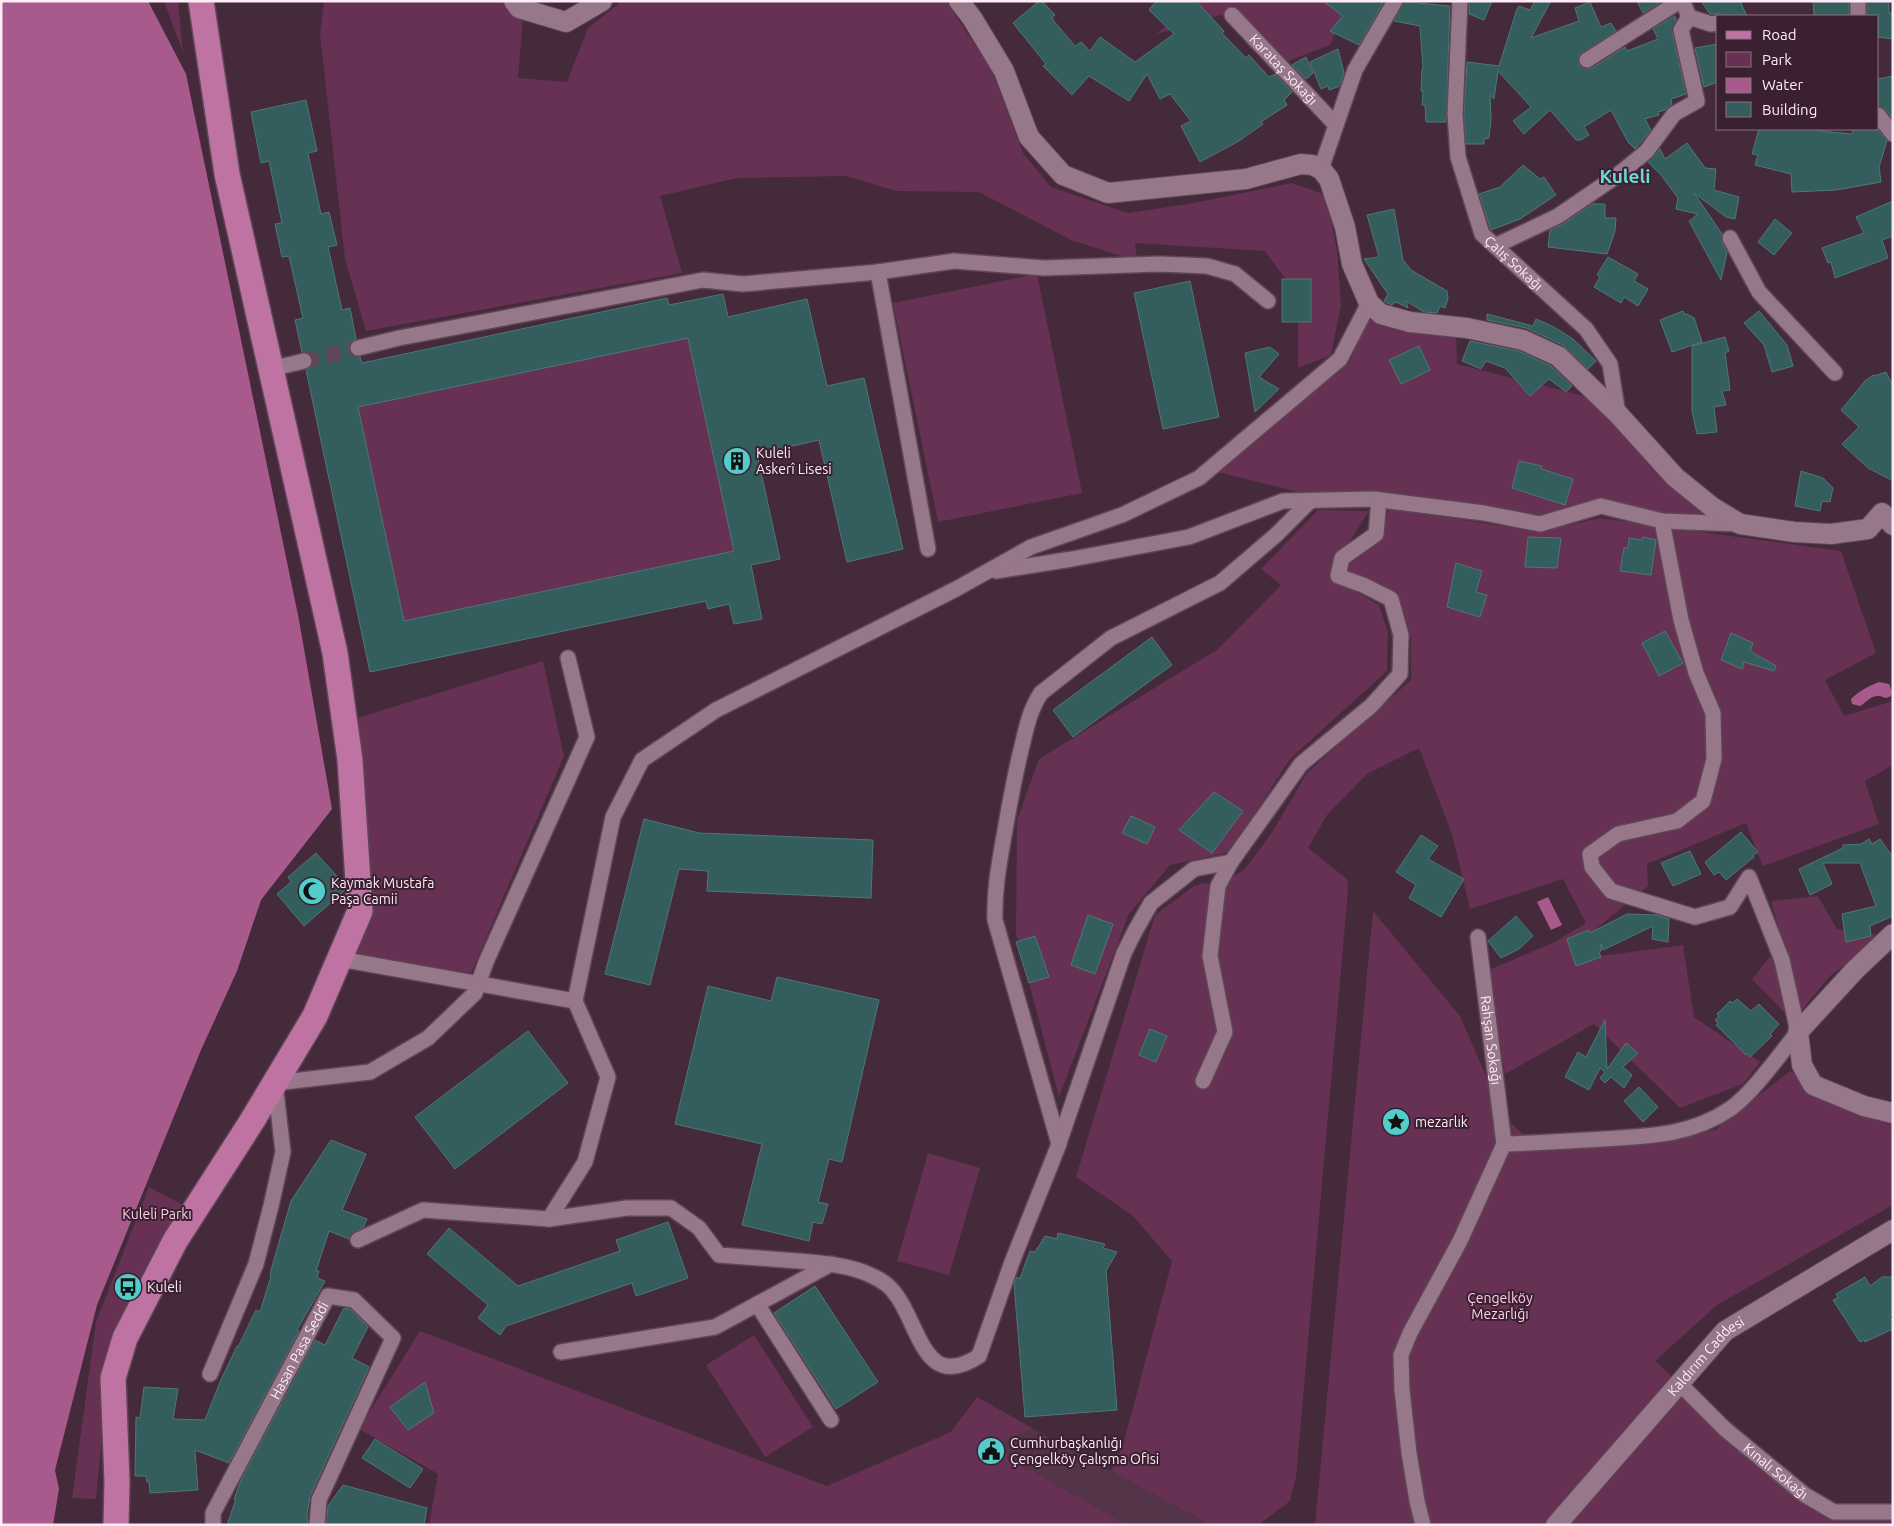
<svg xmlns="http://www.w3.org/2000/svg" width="1894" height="1526" viewBox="0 0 1894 1526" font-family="Ubuntu,sans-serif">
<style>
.built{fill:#543448}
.green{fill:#663153}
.water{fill:#a95a8c}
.building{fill:#335e5d;stroke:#4d7877;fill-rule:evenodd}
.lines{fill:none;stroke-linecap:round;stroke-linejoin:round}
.minor-tunnel{stroke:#614757;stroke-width:15;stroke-dasharray:15 8;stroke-linecap:butt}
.minor-casing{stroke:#5e4655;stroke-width:18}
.tertiary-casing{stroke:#5e4655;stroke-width:22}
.primary-casing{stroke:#5e4655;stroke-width:28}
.minor{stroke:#97778a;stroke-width:15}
.tertiary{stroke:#97778a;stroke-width:20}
.primary{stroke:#bf73a3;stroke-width:25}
.labels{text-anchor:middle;stroke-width:4;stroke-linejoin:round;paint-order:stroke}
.street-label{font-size:14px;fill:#ffecf7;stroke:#3b2031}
.poi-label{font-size:14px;fill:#ffecf7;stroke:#3b2031;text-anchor:start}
.park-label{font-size:14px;fill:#fccfe9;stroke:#3b2031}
.district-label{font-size:19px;font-weight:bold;fill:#6bd8d6;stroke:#3b2031}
</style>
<rect width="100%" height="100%" fill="#452a3b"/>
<polygon class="built" points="977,1397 1032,1428 1210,1525 765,1525 827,1486 951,1432"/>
<g class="green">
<polygon points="164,1 178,1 183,53"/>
<polygon points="324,1 512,1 523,16 518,78 567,82 588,28 622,1 946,1 992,71 1023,153 1051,187 1128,213 1194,203 1292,183 1326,195 1337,250 1341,305 1331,355 1298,368 1298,296 1265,251 1135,243 1137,261 1071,240 979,192 896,191 846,176 737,178 660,196 682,273 366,331 345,259 320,34"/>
<polygon points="1191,1 1350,1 1330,45 1272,67 1224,14 1157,34"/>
<polygon points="1037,274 1082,493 938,522 893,303"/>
<polygon points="1370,311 1456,334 1457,364 1592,398 1654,471 1711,517 1664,516 1600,500 1537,517 1306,494 1214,471 1349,363"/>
<polygon points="688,338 734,551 404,621 358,407"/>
<polygon points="1389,508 1539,532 1600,518 1841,551 1876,653 1825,680 1844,716 1893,701 1893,765 1865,781 1879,824 1763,866 1746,823 1647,864 1648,886 1596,929 1601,956 1683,945 1694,1017 1760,1062 1743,1084 1680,1108 1594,1024 1505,1074 1489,970 1555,942 1586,923 1563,879 1470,909 1452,834 1419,748 1367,774 1327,815 1308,848 1347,879 1348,891 1296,1477 1290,1501 1258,1525 1210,1525 1111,1471 1123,1445 1172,1261 1132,1215 1076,1177 1155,915 1194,886 1203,883 1218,886 1244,870 1271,834 1307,773 1411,680 1411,637 1397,592 1348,573 1350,561 1381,541"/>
<polygon points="1318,510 1369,511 1328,576 1379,605 1388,632 1387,671 1290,759 1230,852 1170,865 1129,914 1059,1097 1016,933 1017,820 1039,759 1218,649 1281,585 1261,569"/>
<polygon points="543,661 564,756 471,973 354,954 357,718"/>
<polygon points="1818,896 1837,929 1883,936 1830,976 1793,1021 1752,979 1773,953 1781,935 1771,901"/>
<polygon points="1373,911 1460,1016 1503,1115 1532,1143 1715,1130 1790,1071 1888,1117 1893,1117 1893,1205 1717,1305 1655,1361 1802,1494 1874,1516 1893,1517 1893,1525 1315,1525"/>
<polygon points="928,1153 980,1168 949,1275 897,1261"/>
<polygon points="149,1187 185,1206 165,1233 111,1336 96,1499 72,1498 96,1322"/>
<polygon points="420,1331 827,1486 951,1432 977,1397 1032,1428 989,1447 1127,1525 429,1525 438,1474 359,1429"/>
<polygon points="754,1335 813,1427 765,1457 706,1365"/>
</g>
<g class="water">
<polygon points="1,1 148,1 186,74 299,620 332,809 261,900 237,971 201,1050 97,1305 55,1470 59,1489 53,1525 1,1525"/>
<path d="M1879,682L1889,684L1892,692L1891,696L1886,698C1873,692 1869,700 1860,706L1852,704L1851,699C1859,691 1869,686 1879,682Z"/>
<polygon points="1548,897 1562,925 1551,930 1537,902"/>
</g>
<g class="building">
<polygon points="1039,1 1042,1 1055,15 1052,17 1053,20 1075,46 1081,42 1090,51 1100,37 1135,62 1174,34 1149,10 1156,1 1196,1 1224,31 1222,33 1246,58 1249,55 1269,77 1275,74 1292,92 1284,100 1287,105 1261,122 1263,124 1239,141 1200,162 1181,126 1191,121 1170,94 1160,99 1147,74 1129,101 1089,76 1072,95 1043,66 1046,64 1013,23"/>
<polygon points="1323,1 1384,1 1359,45 1330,31 1343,16"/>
<polygon points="1404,1 1419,1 1418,3 1450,6 1446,122 1426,122 1425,105 1422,105 1423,91 1421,91 1422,69 1423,69 1420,26 1394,21"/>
<polygon points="1469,1 1492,1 1484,20 1469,14"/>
<polygon points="1535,1 1551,1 1531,38 1579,21 1575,8 1590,2 1601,27 1611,23 1616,31 1579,55 1579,65 1587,69 1592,68 1625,47 1627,51 1658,39 1653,29 1675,16 1676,20 1672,32 1686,94 1671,99 1672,104 1665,110 1658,112 1659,115 1645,119 1651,130 1635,149 1628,142 1611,110 1584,127 1589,135 1581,140 1576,140 1550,110 1524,134 1513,121 1531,107 1498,71 1494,99 1490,95 1491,119 1489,138 1484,139 1484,144 1466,144 1464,114 1467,62 1499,66 1517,9 1519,6 1530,10"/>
<polygon points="1637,1 1662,1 1643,13"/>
<polygon points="1701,1 1740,1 1747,16 1724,16 1721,14 1710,14"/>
<polygon points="1813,1 1849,1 1849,16 1814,16"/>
<polygon points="1867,1 1889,1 1889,13 1893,13 1893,39 1878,37 1878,16 1867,16"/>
<polygon points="1718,44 1718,82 1704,87 1695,48"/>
<polygon points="1338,49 1344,73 1340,86 1329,90 1328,86 1321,89 1310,62"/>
<polygon points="1306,57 1313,73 1306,79 1292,65"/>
<polygon points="1893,76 1893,119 1885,109 1878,106 1878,79"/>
<path d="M306,100L317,151L308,153L321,214L329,212L337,245L328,247L342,310L350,308L356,339L351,342L349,350L352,355L360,357L362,363L667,298L669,305L723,294L728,317L807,299L827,386L864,378L903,549L847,562L819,440L757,454L780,559L751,565L762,619L734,624L729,604L708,609L706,601L370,672L306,370L311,367L313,359L310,354L302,352L295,320L303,318L289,256L282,257L275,224L282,223L269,161L261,163L251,112ZM688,338L734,551L404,621L358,407Z"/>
<polygon points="1759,129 1821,129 1821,131 1852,134 1853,129 1877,129 1887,141 1879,167 1881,182 1836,190 1792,192 1791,174 1755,165 1758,155 1752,154"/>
<polygon points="1687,143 1705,168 1716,169 1714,190 1739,197 1735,219 1726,217 1694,193 1722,234 1722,242 1727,253 1721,280 1689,221 1698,214 1676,209 1678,198 1661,175 1648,162 1660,149 1665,159"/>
<polygon points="1523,165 1540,179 1544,177 1556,195 1520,219 1491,230 1479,194 1500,187"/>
<polygon points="1893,201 1893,236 1882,240 1888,258 1835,278 1831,262 1828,263 1822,248 1864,233 1856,217"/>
<polygon points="1592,204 1605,204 1605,218 1616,218 1615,231 1607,254 1548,247 1550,230 1563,224"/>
<polygon points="1394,209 1403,260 1411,270 1447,291 1448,299 1445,308 1440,306 1437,313 1424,312 1406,301 1408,308 1396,302 1392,305 1387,303 1384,301 1388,294 1364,259 1379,257 1367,215"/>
<polygon points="1775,219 1792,233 1774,255 1758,242"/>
<polygon points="1608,257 1638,274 1634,281 1648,289 1638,306 1624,297 1621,303 1594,287 1600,277 1597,275"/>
<rect x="1282" y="279" width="29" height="43"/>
<polygon points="1190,281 1219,417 1163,429 1134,293"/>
<polygon points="1683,311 1685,315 1687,314 1694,318 1702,342 1672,352 1660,320"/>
<polygon points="1759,311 1787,345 1793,366 1772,372 1764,345 1744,323"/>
<polygon points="1487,314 1533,326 1536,319 1554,327 1573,339 1596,361 1588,369 1563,345 1526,328 1487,320"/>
<polygon points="1725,337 1729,351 1725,353 1730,390 1722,391 1726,405 1714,407 1717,432 1697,434 1692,411 1692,346"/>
<polygon points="1470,341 1519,351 1551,366 1572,386 1566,392 1549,379 1530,396 1505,368 1486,361 1481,369 1462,361"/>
<polygon points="1419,346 1430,370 1401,384 1389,360"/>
<polygon points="1270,347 1279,354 1259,377 1279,389 1255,412 1245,353"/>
<polygon points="1886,372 1893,386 1893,481 1868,468 1842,444 1859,427 1841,410 1865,381 1873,375 1874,376"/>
<polygon points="1519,461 1542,466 1541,469 1573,479 1565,505 1512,488"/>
<polygon points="1801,471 1823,478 1833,488 1830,502 1822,501 1820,511 1795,506"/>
<polygon points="1528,537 1561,538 1557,568 1525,567"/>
<polygon points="1643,537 1656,540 1651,575 1620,571 1624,548 1628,548 1629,538 1642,540"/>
<polygon points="1456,563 1482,571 1476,592 1487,595 1480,617 1447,607"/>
<polygon points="1665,631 1683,663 1659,676 1642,643"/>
<polygon points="1731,633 1753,643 1750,651 1776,666 1774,671 1744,662 1742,669 1721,660"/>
<polygon points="1152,637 1172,665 1073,737 1053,710"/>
<polygon points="1214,792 1243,811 1212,853 1179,830"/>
<polygon points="1131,816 1155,827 1147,844 1122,833"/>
<polygon points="644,819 699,833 873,840 871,898 707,891 708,871 679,869 650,985 605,974"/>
<polygon points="1741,832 1758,852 1753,855 1754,857 1726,880 1719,872 1714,875 1705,862"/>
<polygon points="1421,835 1438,846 1428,859 1464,879 1441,917 1409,898 1416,885 1396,872"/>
<polygon points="1869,839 1872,844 1880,839 1893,857 1893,916 1870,926 1871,936 1846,942 1842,914 1876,906 1860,863 1823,863 1832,884 1810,895 1799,869 1843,848 1843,845 1861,844"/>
<polygon points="1690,851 1701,874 1673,886 1661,863"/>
<polygon points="316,853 344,884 344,891 304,926 277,894 291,882 288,877"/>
<polygon points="1627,914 1657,915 1669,919 1668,942 1652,939 1653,926 1603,950 1601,944 1601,951 1599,952 1601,957 1576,966 1567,939 1589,930 1590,933"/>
<polygon points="1088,915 1113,924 1095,974 1071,965"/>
<polygon points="1516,916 1533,936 1519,949 1501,958 1488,941"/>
<polygon points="1035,936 1049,977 1029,983 1016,942"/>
<polygon points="777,977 879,1000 842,1162 829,1159 818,1202 828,1204 822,1224 813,1222 809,1241 742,1225 762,1144 675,1124 708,986 771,1001"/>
<polygon points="1737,999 1751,1011 1759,1004 1779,1024 1770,1034 1772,1036 1750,1057 1747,1053 1746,1055 1716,1025 1718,1023 1715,1020 1719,1016 1717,1014 1730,1001 1732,1003"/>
<polygon points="1605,1020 1607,1069 1626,1043 1638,1053 1623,1067 1632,1075 1624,1088 1611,1077 1605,1083 1600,1078 1605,1072 1600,1068 1589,1090 1565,1077 1578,1052 1586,1057"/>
<polygon points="1150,1029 1167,1036 1156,1062 1139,1055"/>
<polygon points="528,1031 568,1083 455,1169 415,1117"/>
<polygon points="1639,1087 1658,1107 1643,1122 1624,1101"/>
<polygon points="331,1140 366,1154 342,1210 367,1219 363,1228 354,1232 349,1239 329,1231 316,1271 319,1271 317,1278 325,1281 297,1330 299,1331 229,1463 195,1450 198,1490 150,1493 149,1482 147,1482 146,1476 135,1476 136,1417 140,1418 144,1387 178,1389 173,1419 205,1420 220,1382 237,1346 238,1347 256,1310 260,1312 271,1276 270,1275 271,1270 291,1201"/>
<polygon points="668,1222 688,1278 636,1296 632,1283 506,1326 500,1335 478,1318 488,1305 427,1254 449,1228 518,1286 620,1251 616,1240"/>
<polygon points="1058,1233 1105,1244 1103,1248 1117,1252 1106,1271 1117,1410 1025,1417 1014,1284 1016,1278 1020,1278 1030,1251 1035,1252 1045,1236 1057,1239"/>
<polygon points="1865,1277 1870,1286 1882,1277 1893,1277 1893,1314 1889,1316 1893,1322 1893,1329 1865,1342 1864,1340 1860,1342 1833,1300 1838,1298 1836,1294"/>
<polygon points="815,1286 878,1382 836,1409 774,1313"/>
<polygon points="344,1308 350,1309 368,1327 352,1358 369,1367 310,1496 307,1515 308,1525 227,1525 236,1499 234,1499 241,1480 315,1340 325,1345"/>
<polygon points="425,1382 434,1413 408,1430 390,1407"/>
<polygon points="375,1439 423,1469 410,1488 362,1458"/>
<polygon points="343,1485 427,1508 424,1525 326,1525 328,1506"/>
</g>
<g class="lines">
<polyline class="minor-tunnel" points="304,361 358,348"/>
<defs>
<g id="minor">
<path id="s1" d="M1460,1L1455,114L1458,157L1482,234L1586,329L1610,364L1618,414"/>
<polyline points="1858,1 1858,16"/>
<polyline points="1685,7 1689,17 1711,24 1718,23"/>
<path id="s2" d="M1232,15L1336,125"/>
<polyline points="1587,60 1680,1"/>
<polyline points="1878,115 1893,134"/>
<polyline points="1321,169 1355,70 1395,1"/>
<polyline points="1730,238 1759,292 1835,373"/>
<polyline points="1495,246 1558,216 1615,177 1646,152 1674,114 1697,101 1681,30 1689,17"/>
<polyline points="358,348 399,338 703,280 743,284 878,272"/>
<polyline points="271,369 304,361"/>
<polyline points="928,549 878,272 954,261 1044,268 1159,264 1207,266 1235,274 1268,301"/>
<polyline points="996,571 1072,559 1189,537 1283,501 1373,499 1484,513 1540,524 1601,506 1662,521 1739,524"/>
<path id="s3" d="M1478,937L1504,1144"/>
<polyline points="340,959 575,1001 608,1077 585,1162 549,1219 423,1210 358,1240"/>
<polyline points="575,1001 613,817 642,760 716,710 956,589 1031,547 1122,515 1199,478 1340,359 1369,303"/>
<polyline points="1203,1081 1225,1032 1210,956 1218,886 1231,862 1301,764 1371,706 1400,674 1401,635 1391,599 1363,585 1338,576 1342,558 1376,534 1379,500"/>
<polyline points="1059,1143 1124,953 1135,931 1151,903 1194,869 1231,862"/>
<path d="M549,1219L627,1208H671L699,1228L719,1255C745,1257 772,1259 798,1261C829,1264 860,1265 886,1284C920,1311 918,1396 979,1356L1012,1262L1059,1144L995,920C994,891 999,864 1004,836C1009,807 1014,779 1021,750C1026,730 1029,711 1041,693L1111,638L1220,583L1277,534L1310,501"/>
<polyline points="757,1304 831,1420"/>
<polyline points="561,1352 715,1327 831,1264"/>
<polyline points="210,1374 256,1264 271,1206 283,1152 275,1083 370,1072 428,1038 475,993 486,962 587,737 568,658"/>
<path id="s4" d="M1679,1383L1725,1429L1805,1495L1834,1512H1893"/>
<path id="s5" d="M213,1525V1513L328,1296L354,1300L393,1338L319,1500L317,1525"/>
<path d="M1423,1525L1417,1501L1409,1453L1402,1390L1401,1355L1410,1333L1460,1241L1504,1144C1537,1143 1570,1141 1603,1139C1649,1136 1690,1136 1730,1109C1752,1094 1781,1053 1798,1032L1782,960L1749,877L1730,907L1695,917L1611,891L1592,867L1590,854L1618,834L1677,821L1703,801L1714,759L1713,713L1696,673L1681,620L1662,521"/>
</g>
<g id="tertiary">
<polyline points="514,1 519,8 566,22 602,1"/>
<polyline points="959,1 972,18 1004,71 1029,137 1063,175 1108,193 1246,179 1301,164 1312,165 1321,169 1329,179 1345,227 1352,264 1369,303 1381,314 1410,322 1467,328 1523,340 1558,356 1618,414 1675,477 1712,507 1740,524 1794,532 1831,534 1868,529 1882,513 1893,525"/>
<polyline points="1893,934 1855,970 1798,1032 1802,1065 1813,1085 1864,1106 1893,1113"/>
<path id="s6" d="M1556,1525L1725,1331L1893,1230"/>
</g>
<polyline id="primary" points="116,1525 117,1481 113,1378 125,1338 175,1241 252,1121 315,1016 360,911 350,760 335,653 227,174 201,1"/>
</defs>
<use href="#minor" class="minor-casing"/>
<use href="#tertiary" class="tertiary-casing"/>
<use href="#primary" class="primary-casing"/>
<use href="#minor" class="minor"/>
<use href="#tertiary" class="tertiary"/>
<use href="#primary" class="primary"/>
</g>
<defs>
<symbol id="building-disc" viewBox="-11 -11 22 22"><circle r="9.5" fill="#53cdcb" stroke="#3b2031"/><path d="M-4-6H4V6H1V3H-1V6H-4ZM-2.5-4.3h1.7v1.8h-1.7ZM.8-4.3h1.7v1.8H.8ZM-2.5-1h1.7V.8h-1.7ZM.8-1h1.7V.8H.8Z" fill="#111"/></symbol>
<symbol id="mosque-disc" viewBox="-11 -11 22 22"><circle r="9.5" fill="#53cdcb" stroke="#3b2031"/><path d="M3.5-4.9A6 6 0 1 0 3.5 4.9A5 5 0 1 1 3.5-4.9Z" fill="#111"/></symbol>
<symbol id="sight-disc" viewBox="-11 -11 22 22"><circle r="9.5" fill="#53cdcb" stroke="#3b2031"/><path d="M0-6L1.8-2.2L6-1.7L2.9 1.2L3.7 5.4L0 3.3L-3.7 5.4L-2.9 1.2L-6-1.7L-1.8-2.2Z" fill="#111"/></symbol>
<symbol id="bus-disc" viewBox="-11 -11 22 22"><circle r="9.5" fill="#53cdcb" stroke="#3b2031"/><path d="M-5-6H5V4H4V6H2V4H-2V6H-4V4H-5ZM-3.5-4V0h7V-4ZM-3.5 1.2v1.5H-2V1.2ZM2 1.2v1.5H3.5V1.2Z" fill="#111"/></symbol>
<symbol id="civic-disc" viewBox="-11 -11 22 22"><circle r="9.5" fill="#53cdcb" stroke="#3b2031"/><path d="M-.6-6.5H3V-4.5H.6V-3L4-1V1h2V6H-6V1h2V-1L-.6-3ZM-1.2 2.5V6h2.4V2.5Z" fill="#111"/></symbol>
</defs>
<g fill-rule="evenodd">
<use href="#building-disc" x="721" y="445" width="32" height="32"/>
<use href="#mosque-disc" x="296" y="875" width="32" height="32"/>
<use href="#sight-disc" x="1380" y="1106" width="32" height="32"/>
<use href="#bus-disc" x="112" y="1271" width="32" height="32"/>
<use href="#civic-disc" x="975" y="1435" width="32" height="32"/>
</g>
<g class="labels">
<g class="street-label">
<text dy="5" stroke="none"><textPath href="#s2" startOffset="75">Karataş Sokağı</textPath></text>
<text dy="5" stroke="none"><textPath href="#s1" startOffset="280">Çalış Sokağı</textPath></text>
<text dy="5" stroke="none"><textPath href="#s3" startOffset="104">Rahşan Sokağı</textPath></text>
<text dy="5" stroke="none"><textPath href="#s5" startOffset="196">Hasan Pasa Seddi</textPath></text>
<text dy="5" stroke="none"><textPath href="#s6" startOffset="226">Kaldırım Caddesi</textPath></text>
<text dy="5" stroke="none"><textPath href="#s4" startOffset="131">Kınalı Sokağı</textPath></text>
</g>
<g class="poi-label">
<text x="756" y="458">Kuleli<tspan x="756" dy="16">Askerî Lisesi</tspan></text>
<text x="331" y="888">Kaymak Mustafa<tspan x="331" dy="16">Paşa Camii</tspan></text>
<text x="1415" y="1127">mezarlık</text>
<text x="147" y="1292">Kuleli</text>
<text x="1010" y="1448">Cumhurbaşkanlığı<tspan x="1010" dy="16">Çengelköy Çalışma Ofisi</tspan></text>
</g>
<g class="park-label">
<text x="157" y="1219">Kuleli Parkı</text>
<text x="1500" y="1303">Çengelköy<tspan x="1500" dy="16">Mezarlığı</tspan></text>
</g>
<g class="district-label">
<text x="1625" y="183">Kuleli</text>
</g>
</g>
<rect width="1894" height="1526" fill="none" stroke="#ffecf7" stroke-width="5"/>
<rect x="1716" y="15" width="162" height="115" fill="#3b2031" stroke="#897280"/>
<rect x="1726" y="31" width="25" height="8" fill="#bf73a3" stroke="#897280"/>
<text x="1762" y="40" font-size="15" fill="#ffecf7">Road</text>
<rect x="1726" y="52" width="25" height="15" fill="#663153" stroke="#897280"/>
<text x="1762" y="65" font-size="15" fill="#ffecf7">Park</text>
<rect x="1726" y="78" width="25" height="15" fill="#a95a8c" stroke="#897280"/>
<text x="1762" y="90" font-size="15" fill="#ffecf7">Water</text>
<rect x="1726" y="102" width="25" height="15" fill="#335e5d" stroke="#897280"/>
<text x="1762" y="115" font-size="15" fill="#ffecf7">Building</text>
</svg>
